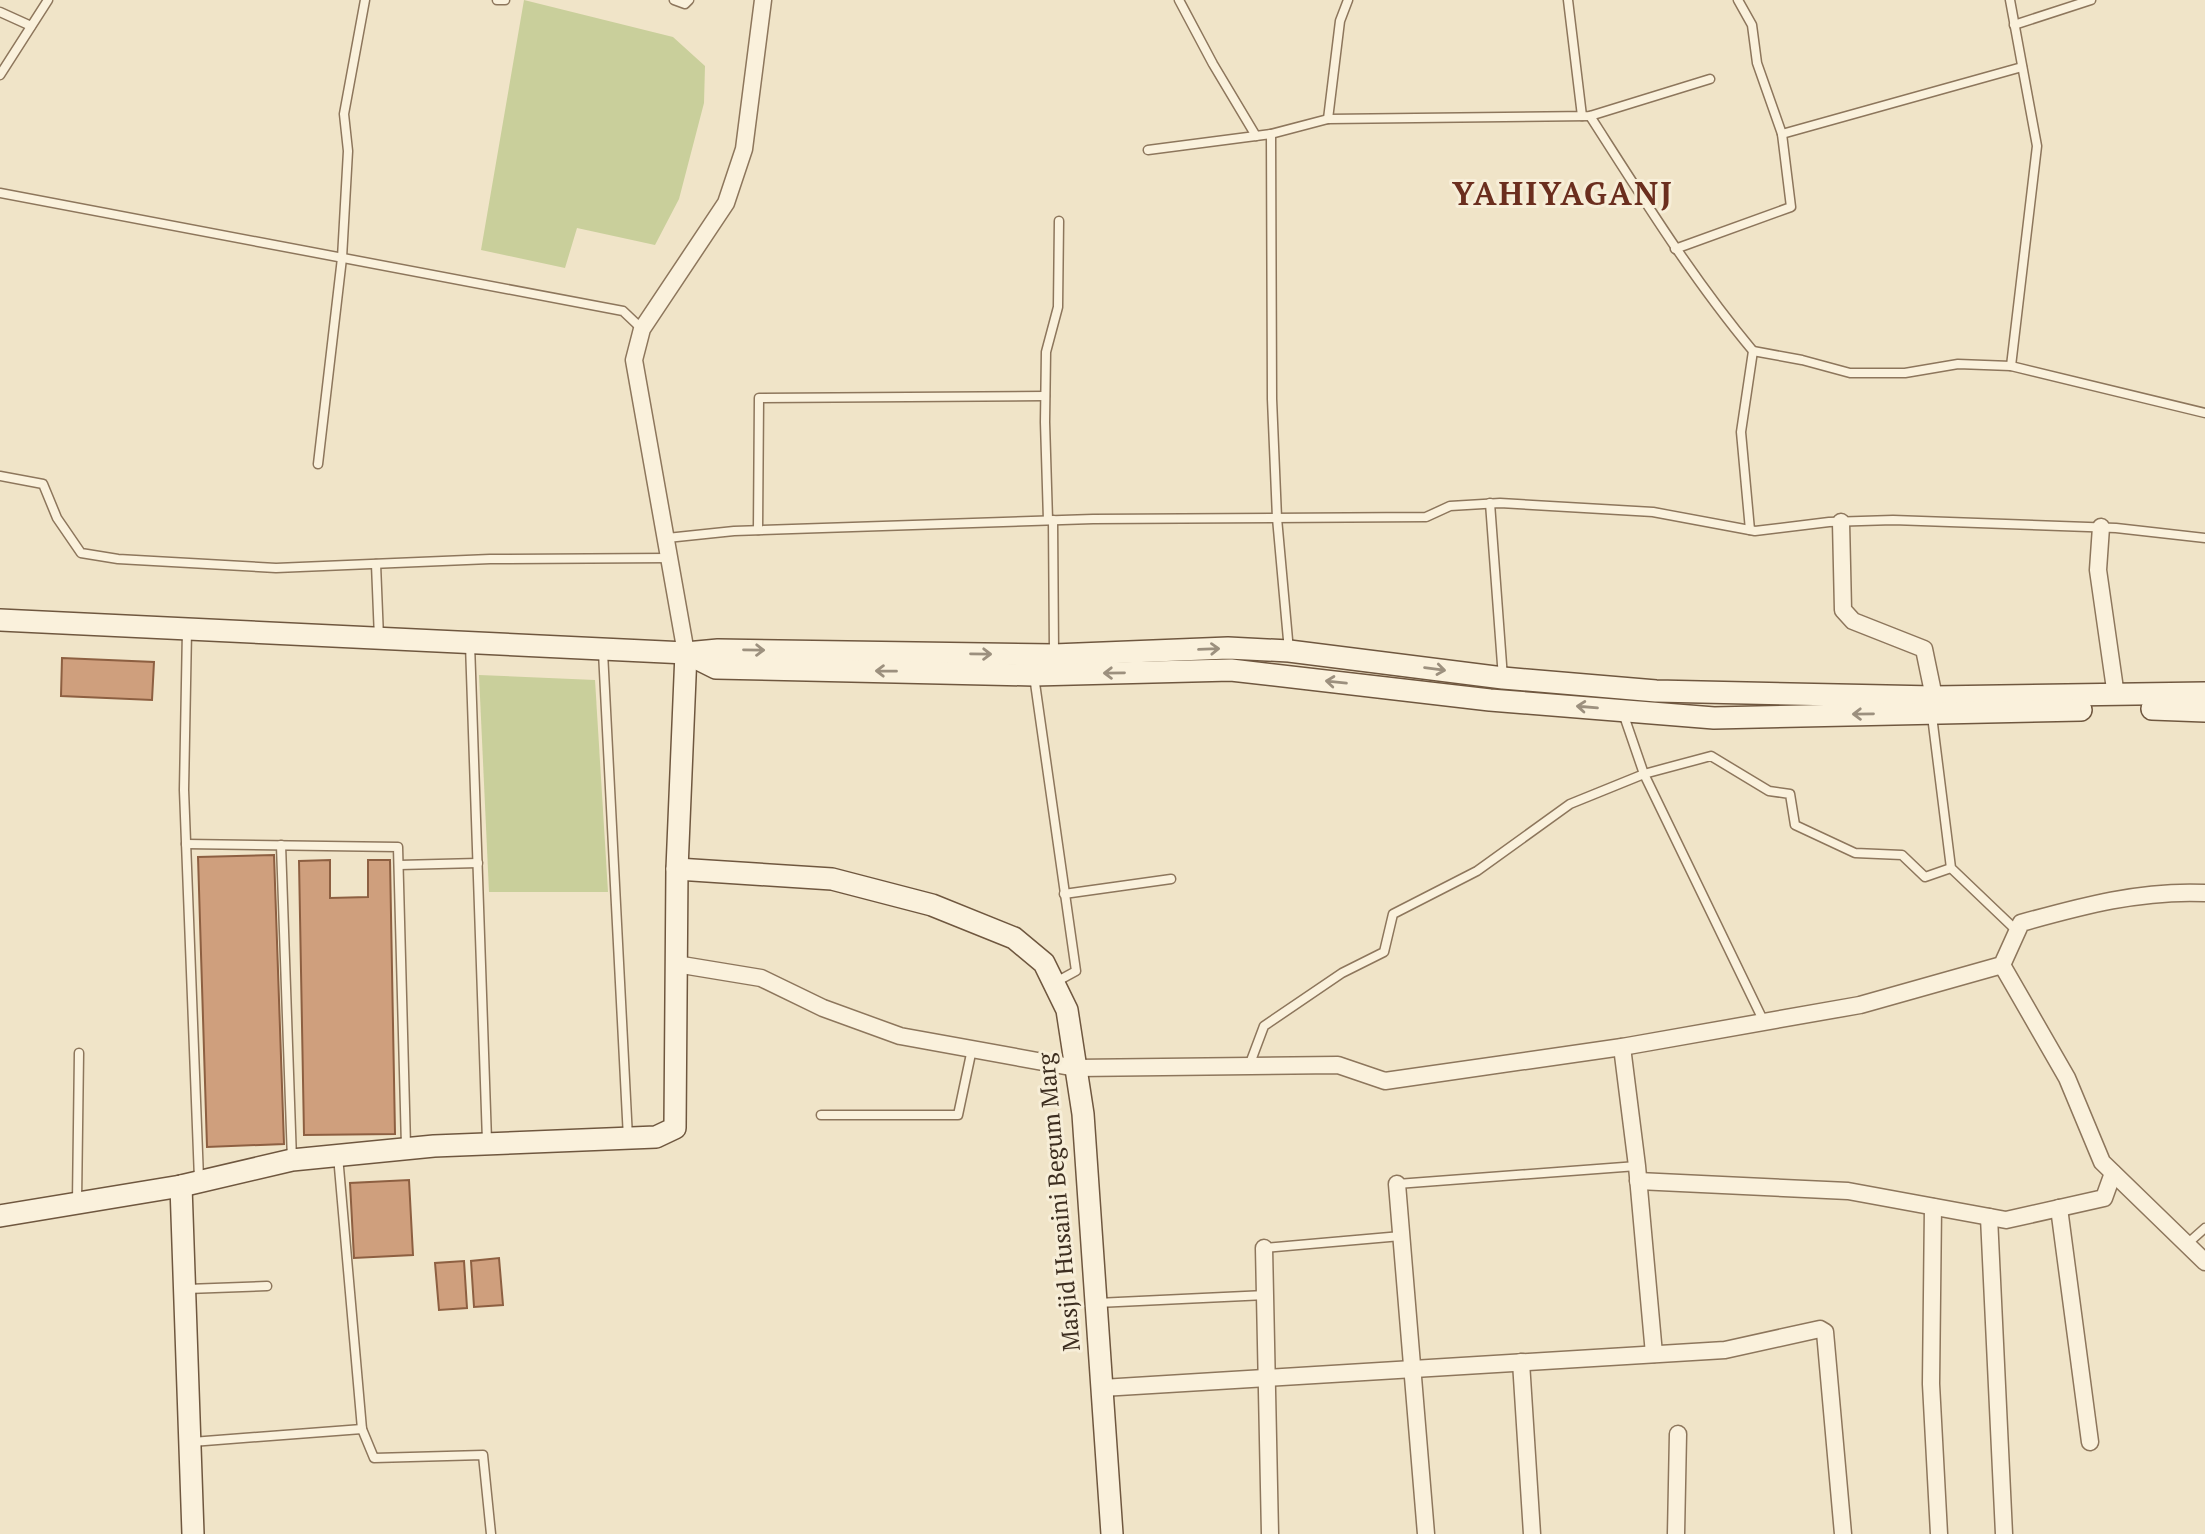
<svg xmlns="http://www.w3.org/2000/svg" width="2205" height="1534" viewBox="0 0 2205 1534" font-family="'PT Serif',serif">
<style>
.green{fill:#c9cf9b}
.building{fill:#cf9f7d;stroke:#8d5f41;stroke-width:2}
.lines{fill:none;stroke-linecap:round;stroke-linejoin:round}
.lane-casing{stroke:#8d765c;stroke-width:11}
.street-casing{stroke:#8d765c;stroke-width:19}
.secondary-casing{stroke:#6f573f;stroke-width:24}
.lane{stroke:#faf1dc;stroke-width:8}
.street{stroke:#faf1dc;stroke-width:16}
.secondary{stroke:#faf1dc;stroke-width:21}
.oneway{stroke:#9c907e}
.labels{text-anchor:middle;stroke-width:6;stroke-linejoin:round;paint-order:stroke}
.street-label{font-size:24px;fill:#3d2e20;stroke:#f7eed8}
.district-label{font-size:32px;font-weight:bold;letter-spacing:2px;fill:#6b2e1e;stroke:#f7eed8}
</style>
<rect width="100%" height="100%" fill="#f0e4c8"/>
<g class="green">
<polygon points="524,0 673,37 705,66 704,103 679,199 655,245 577,228 565,268 481,250"/>
<polygon points="479,675 595,680 608,892 489,892"/>
</g>
<g class="building">
<polygon points="62,658 154,662 152,700 61,696"/>
<polygon points="274,855 284,1144 207,1147 198,857"/>
<polygon points="330,860 330,898 368,897 368,860 390,860 395,1134 304,1135 299,861"/>
<polygon points="409,1180 413,1255 354,1258 350,1183"/>
<polygon points="499,1258 503,1305 474,1307 471,1261"/>
<polygon points="464,1261 467,1308 439,1310 435,1263"/>
</g>
<g class="lines">
<defs>
<g id="lane">
<polyline points="497,0 505,0"/>
<polyline points="674,0 685,4 689,0"/>
<polyline points="1179,0 1213,64 1256,136"/>
<polyline points="1568,0 1582,116"/>
<polyline points="2010,0 2037,146 2011,366"/>
<polyline points="0,12 31,26"/>
<polyline points="2014,25 2091,0"/>
<polyline points="0,75 48,0"/>
<path d="M1590,116C1642,197 1692,278 1753,351L1741,432L1750,530"/>
<polyline points="1328,119 1340,21 1348,0"/>
<polyline points="1271,134 1272,399 1277,518 1289,651"/>
<polyline points="1782,134 2022,67"/>
<polyline points="1148,150 1271,134 1328,119 1590,116 1710,79"/>
<polyline points="0,193 623,311 642,329"/>
<polyline points="1675,249 1791,207 1782,134 1757,63 1752,25 1738,0"/>
<polyline points="1753,351 1802,360 1850,373 1905,373 1958,364 2011,366 2205,413"/>
<polyline points="318,464 342,258 348,151 344,114 365,0"/>
<polyline points="0,476 43,484 57,518 81,553 118,559 276,568 490,559 670,558"/>
<polyline points="1490,503 1503,678"/>
<polyline points="1048,520 1045,422 1046,352 1058,307 1059,221"/>
<polyline points="1053,520 1054,652"/>
<polyline points="758,530 759,398 1045,396"/>
<polyline points="667,538 734,531 1093,519 1426,517 1450,506 1500,503 1653,512 1755,531 1829,522 1893,520 2116,528 2205,538"/>
<polyline points="376,564 379,638"/>
<polyline points="187,630 184,790 199,1179"/>
<polyline points="470,644 487,1141"/>
<polyline points="603,652 628,1138"/>
<polyline points="1034,676 1076,971 1054,983"/>
<polyline points="1623,713 1644,774 1764,1022"/>
<polyline points="1932,716 1951,868 2017,931"/>
<polyline points="186,844 398,847 406,1146"/>
<polyline points="281,845 292,1160"/>
<polyline points="399,865 478,863"/>
<polyline points="1064,894 1171,879"/>
<polyline points="1249,1066 1264,1026 1342,973 1384,952 1393,914 1477,871 1570,804 1644,774 1711,756 1769,791 1790,794 1795,825 1855,853 1902,855 1925,877 1951,868"/>
<polyline points="821,1115 958,1115 972,1049"/>
<polyline points="338,1156 362,1429 374,1458 483,1455 491,1534"/>
<polyline points="1397,1184 1637,1166"/>
<polyline points="77,1201 79,1053"/>
<polyline points="2187,1244 2205,1228"/>
<polyline points="1264,1248 1401,1236"/>
<polyline points="187,1289 267,1286"/>
<polyline points="1097,1303 1266,1295"/>
<polyline points="192,1442 362,1429"/>
</g>
<g id="street">
<polyline points="1841,522 1843,610 1853,621 1924,649 1934,697"/>
<polyline points="2101,527 2098,570 2116,696"/>
<polyline points="686,653 634,360 642,329 726,203 744,149 763,0"/>
<path d="M676,964L761,978L823,1008L900,1036L1076,1068L1338,1065L1385,1081L1622,1047L1860,1005L2002,965L2021,923C2082,906 2141,890 2205,893"/>
<polyline points="2002,965 2067,1078 2102,1162 2205,1262"/>
<polyline points="1622,1047 1637,1166 1654,1354"/>
<polyline points="1638,1181 1848,1191 2006,1220 2104,1198 2113,1173"/>
<polyline points="1397,1184 1426,1534"/>
<polyline points="1933,1207 1931,1384 1939,1534"/>
<polyline points="2059,1208 2090,1442"/>
<polyline points="1989,1217 2004,1534"/>
<polyline points="1264,1248 1270,1534"/>
<polyline points="1521,1362 1532,1534"/>
<polyline points="1102,1388 1725,1350 1820,1329 1825,1332 1843,1534"/>
<polyline points="1676,1534 1678,1434"/>
</g>
<g id="secondary">
<polyline points="0,620 686,653 718,650 1054,655 1228,648 1289,651 1503,678 1656,691 1934,697 2205,693"/>
<polyline points="688,654 716,668 1034,675 1231,670 1490,700 1714,718 2081,710"/>
<polyline points="2152,709 2205,711"/>
<polyline points="677,869 832,879 932,905 1014,938 1044,963 1067,1010 1083,1114 1112,1534"/>
<polyline points="181,1186 193,1534"/>
<polyline points="0,1216 181,1186 292,1160 434,1146 656,1137 675,1128 677,869 686,653"/>
</g>
</defs>
<use href="#lane" class="lane-casing"/>
<use href="#street" class="street-casing"/>
<use href="#secondary" class="secondary-casing"/>
<use href="#lane" class="lane"/>
<use href="#street" class="street"/>
<use href="#secondary" class="secondary"/>
</g>
<defs><path id="oneway-shaft" d="M-6 0H5M1.5-3L5.5 0L1.5 3" fill="none" stroke-width="1.6" stroke-linecap="round" stroke-linejoin="round" transform="scale(1.75)"/></defs>
<g class="oneway">
<use href="#oneway-shaft" transform="translate(1209 649) rotate(-2)"/>
<use href="#oneway-shaft" transform="translate(754 650) rotate(1)"/>
<use href="#oneway-shaft" transform="translate(981 654) rotate(1)"/>
<use href="#oneway-shaft" transform="translate(1435 669) rotate(7)"/>
<use href="#oneway-shaft" transform="translate(886 671) rotate(-179)"/>
<use href="#oneway-shaft" transform="translate(1114 673) rotate(179)"/>
<use href="#oneway-shaft" transform="translate(1336 682) rotate(-174)"/>
<use href="#oneway-shaft" transform="translate(1587 707) rotate(-175)"/>
<use href="#oneway-shaft" transform="translate(1863 714) rotate(179)"/>
</g>
<g class="labels">
<g class="street-label">
<text transform="translate(1059 1202) rotate(-95)" y="8">Masjid Husaini Begum Marg</text>
</g>
<g class="district-label">
<text x="1563" y="205">YAHIYAGANJ</text>
</g>
</g>
</svg>
